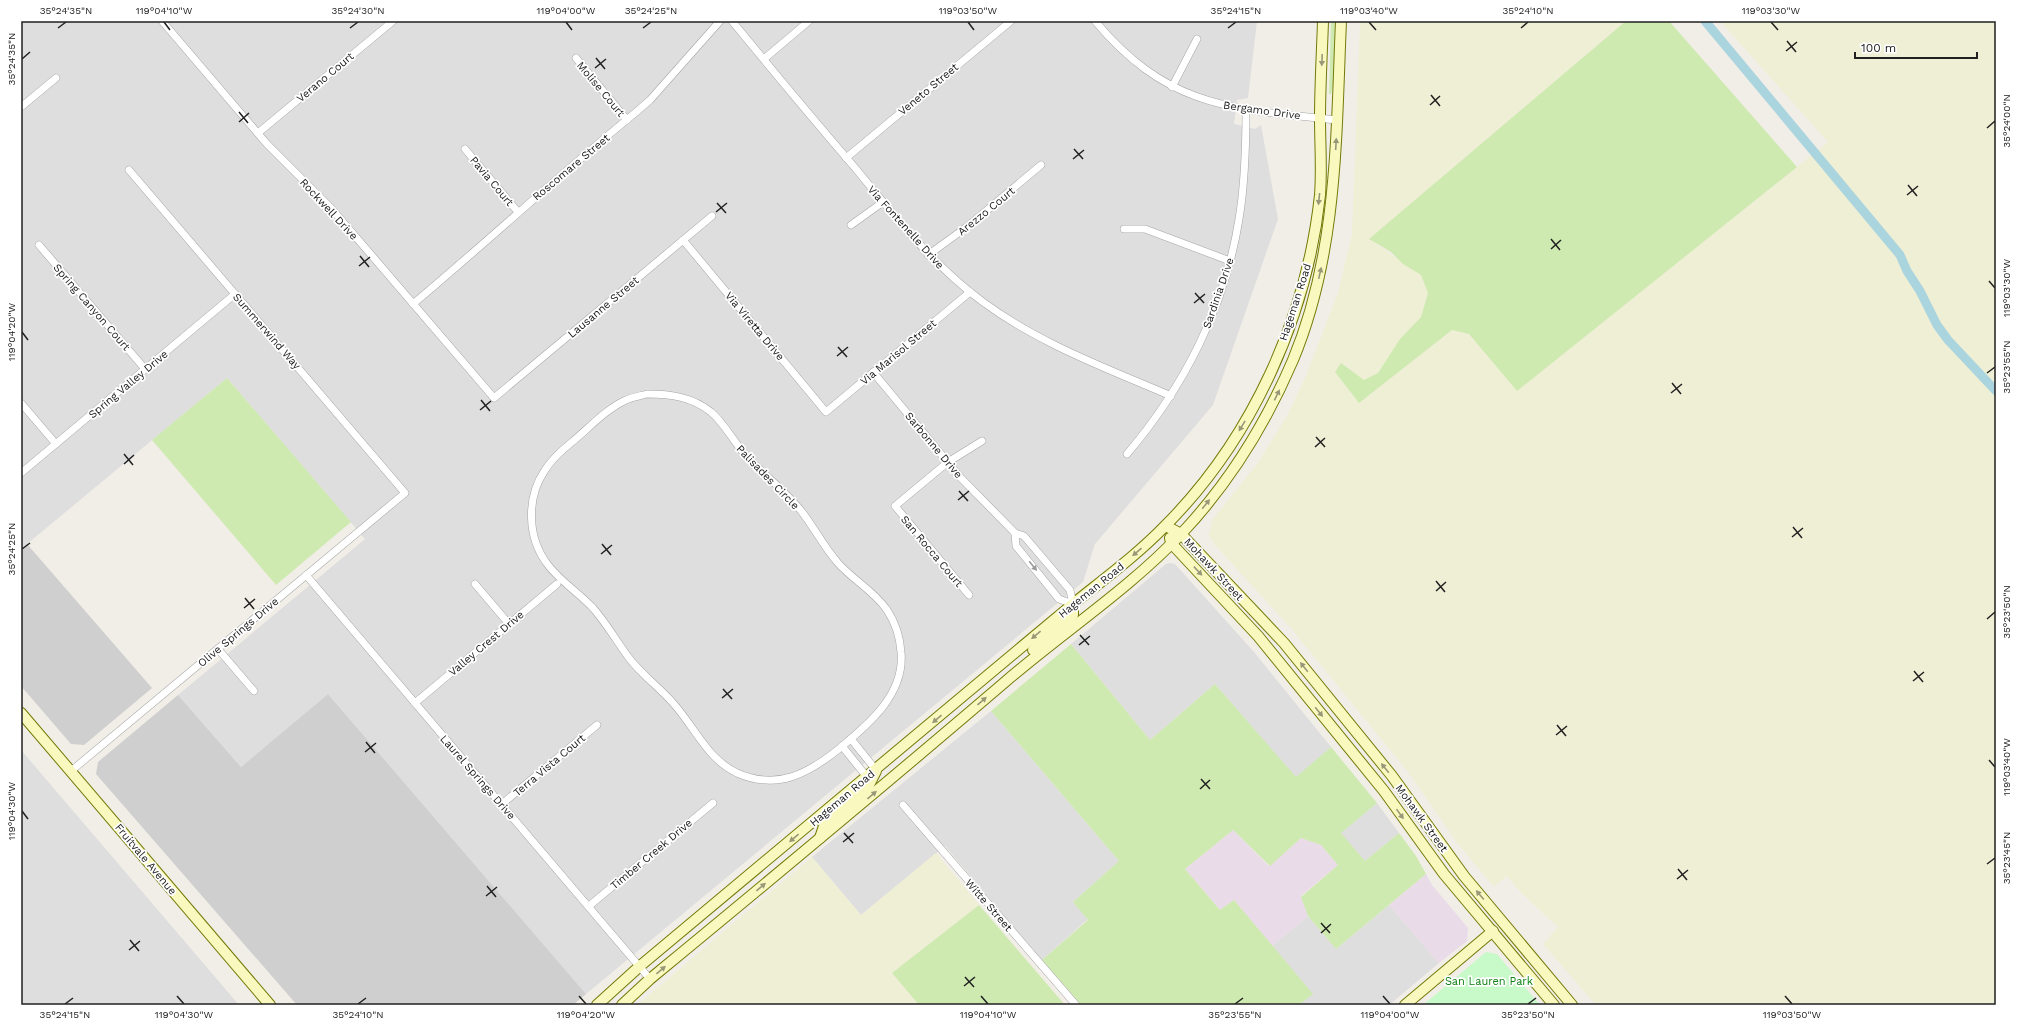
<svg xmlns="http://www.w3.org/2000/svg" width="2017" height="1026" viewBox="0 0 2017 1026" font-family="'Work Sans',sans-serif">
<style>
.residential{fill:#dfdede}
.industrial{fill:#eadbe8}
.religious{fill:#cfcfcf}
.farmland{fill:#efefd5}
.grass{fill:#cfeab0}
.park{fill:#c8f9c9}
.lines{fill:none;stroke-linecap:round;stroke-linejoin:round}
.canal{stroke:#aad4de;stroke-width:9}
.street-casing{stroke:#a5a5a5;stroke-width:8}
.secondary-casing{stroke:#737a07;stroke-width:12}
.street{stroke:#fff;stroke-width:7}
.secondary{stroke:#f9f9bf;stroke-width:10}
.oneway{fill:#989878}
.oneway2{fill:#9b9b9b}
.ticks{fill:none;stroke:#212121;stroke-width:1.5}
.labels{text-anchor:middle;stroke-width:3.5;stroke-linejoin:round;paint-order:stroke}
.street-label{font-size:11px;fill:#212121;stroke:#fff}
.park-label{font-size:11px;fill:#0e8112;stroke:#fff}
.neatline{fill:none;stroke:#212121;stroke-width:1.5}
.ticks-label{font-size:10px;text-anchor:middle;fill:#212121}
</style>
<rect width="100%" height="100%" fill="#f1eee8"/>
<g class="residential">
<polygon points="21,21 1257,21 1248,98 1237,100 1234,124 1255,129 1261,125 1278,219 1213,405 1095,544 1083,582 586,994 328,694 241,767 178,695 365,539 227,378 21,549"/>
<polygon points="1170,563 1175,564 1254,652 1331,747 1296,778 1215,684 1150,740 1071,644 1166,564"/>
<polygon points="991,711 1119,861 1073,902 1088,919 1042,960 945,846 861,915 812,857"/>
<polygon points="21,750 239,1005 21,1005"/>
<polygon points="1377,803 1399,833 1365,861 1340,833"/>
<polygon points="1389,905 1439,963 1389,1005 1299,1005 1312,994 1272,946 1308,916 1336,949"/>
</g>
<g class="industrial">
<polygon points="1233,830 1269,866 1301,838 1321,845 1338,865 1301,896 1308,916 1272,946 1234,900 1221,911 1185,869"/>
<polygon points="1426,874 1432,885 1468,928 1467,941 1439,963 1389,905"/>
</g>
<g class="religious">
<polygon points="27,544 152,688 84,745 71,744 21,686 21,549"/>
<polygon points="328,694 586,994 573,1005 297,1005 96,774 98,762 178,695 241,767"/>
</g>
<g class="farmland">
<polygon points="1360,21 1626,21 1369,239 1421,275 1428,293 1421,317 1400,339 1378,373 1364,380 1341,363 1335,372 1359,403 1452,330 1469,334 1517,391 1828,142 1720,21 1996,21 1996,1005 1596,1005 1543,944 1558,927 1521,893 1507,876 1494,887 1458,844 1408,772 1289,626 1214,544 1209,536 1212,520 1257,464 1287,416 1305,378 1338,293 1352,234"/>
<polygon points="936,853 979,905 892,973 919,1005 637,1005 812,857 861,915"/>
</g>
<g class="grass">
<polygon points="1331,21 1335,21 1334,81 1331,94 1329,94"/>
<polygon points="1626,21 1669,21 1797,167 1517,391 1469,334 1452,330 1359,403 1335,372 1341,363 1364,380 1378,373 1400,339 1421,317 1428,293 1421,275 1403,264 1391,252 1369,239"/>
<polygon points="227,378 351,522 276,585 152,440"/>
<polygon points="1071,644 1150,740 1215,684 1296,777 1331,747 1377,803 1341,833 1365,861 1399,833 1416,856 1426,874 1336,949 1308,916 1301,897 1338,865 1321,845 1301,838 1270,866 1233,830 1185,869 1220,910 1234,900 1313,994 1299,1005 1081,1005 1042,960 1088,920 1073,902 1119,861 991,711"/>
<polygon points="979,905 1065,1005 919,1005 892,973"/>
</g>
<polygon class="park" points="1486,952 1497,954 1540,1005 1423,1005"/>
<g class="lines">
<polyline class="canal" points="1705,21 1900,255 1907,271 1920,291 1937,325 1948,340 1996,391"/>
<defs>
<g id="street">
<polyline points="162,21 267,144 331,208 494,398 712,216"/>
<path d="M732,21C773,71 814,120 856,169C895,217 933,265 983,302C1040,344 1106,368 1171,396"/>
<path d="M1095,21C1168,108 1231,109 1337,120"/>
<polyline points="576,58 627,120"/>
<polyline points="764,59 809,21"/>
<polyline points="1172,87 1197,39"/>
<polyline points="21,107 56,78"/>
<polyline points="258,133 393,21"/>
<polyline points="465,149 518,212"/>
<polyline points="846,158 1011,21"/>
<polyline points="851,225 883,202"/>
<polyline points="1124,229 1145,229 1230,261"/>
<polyline points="683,240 826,412 970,292"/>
<polyline points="39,245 145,369"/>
<polyline points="928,255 968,226 1041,165"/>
<path d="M413,304C488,241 559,175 635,113L650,100L720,21"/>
<polyline points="873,372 960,477 1015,533 1024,536 1070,590 1073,604"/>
<path d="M647,394C671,394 692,397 711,412C724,423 732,439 743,452C761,473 785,490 802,512C815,529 824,547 838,563C853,580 874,591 887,610C895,622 900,637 901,652C905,694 869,724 840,748C809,773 778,791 737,773C707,759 694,726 673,703C659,687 642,675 629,658C617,642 607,624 593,608C579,593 560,581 548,565C527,538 526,498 545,470C552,459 562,450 572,442C589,428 606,409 626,400C632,397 640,396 647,394Z"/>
<polyline points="21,403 56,444"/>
<path d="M1127,454C1184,387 1225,307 1239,219C1245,183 1246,147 1246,110"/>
<polyline points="21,473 235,294"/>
<polyline points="1015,533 1016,546 1059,599 1073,604"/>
<polyline points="306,575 650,979"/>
<polyline points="475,584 509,624"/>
<polyline points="969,595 895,506 948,462 982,441"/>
<polyline points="218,649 254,691"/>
<polyline points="415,703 557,584"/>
<polyline points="851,739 876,770"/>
<polyline points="842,746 867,777"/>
<polyline points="71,771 405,493 129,170"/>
<polyline points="502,804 597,725"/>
<polyline points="903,805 1076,1005"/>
<polyline points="589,906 713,803"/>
</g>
<g id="secondary">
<polyline points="1166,526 1181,534 1284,643 1392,776 1464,876 1572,1005"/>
<polyline points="1170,538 1171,543 1258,636 1384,791 1444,874 1554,1005"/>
<polyline points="1033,650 1073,615 1073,604"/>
<polyline points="21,713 270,1005"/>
<polyline points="820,838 825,823 868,787 876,771"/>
<path d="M597,1005L640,966L1073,604C1104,579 1137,555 1165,526C1252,439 1307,317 1320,195C1322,169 1320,144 1320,118C1320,86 1322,53 1323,21"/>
<path d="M622,1005L650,979C769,881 888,782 1005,682C1063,632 1129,589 1182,533C1229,483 1266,423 1293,360C1338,252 1336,135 1341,21"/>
<polyline points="1405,1005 1493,931"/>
</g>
</defs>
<use href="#street" class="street-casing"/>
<use href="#secondary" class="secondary-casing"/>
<use href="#street" class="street"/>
<use href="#secondary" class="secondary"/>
</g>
<defs><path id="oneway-solid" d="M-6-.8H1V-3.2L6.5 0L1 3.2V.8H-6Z"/></defs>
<g class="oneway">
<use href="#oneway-solid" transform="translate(1322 60) rotate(92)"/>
<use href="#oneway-solid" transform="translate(1336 144) rotate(-87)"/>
<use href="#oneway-solid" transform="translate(1319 199) rotate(96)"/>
<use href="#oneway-solid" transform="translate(1320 273) rotate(-77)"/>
<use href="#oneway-solid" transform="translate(1277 395) rotate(-64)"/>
<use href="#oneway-solid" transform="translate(1242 426) rotate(121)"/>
<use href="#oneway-solid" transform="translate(1206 504) rotate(-51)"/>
<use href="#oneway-solid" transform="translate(1137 552) rotate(139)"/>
<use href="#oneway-solid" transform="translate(1198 571) rotate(47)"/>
<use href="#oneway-solid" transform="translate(1036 635) rotate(140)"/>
<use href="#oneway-solid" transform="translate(1304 667) rotate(-129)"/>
<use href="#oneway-solid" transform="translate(982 701) rotate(-41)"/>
<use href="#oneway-solid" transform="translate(1319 712) rotate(51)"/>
<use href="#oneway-solid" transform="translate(937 719) rotate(140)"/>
<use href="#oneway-solid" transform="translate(1385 768) rotate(-129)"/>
<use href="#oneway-solid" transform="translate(872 795) rotate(-40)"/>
<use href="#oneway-solid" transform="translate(1400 814) rotate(54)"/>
<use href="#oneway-solid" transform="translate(794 838) rotate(140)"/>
<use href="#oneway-solid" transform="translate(761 887) rotate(-40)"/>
<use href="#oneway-solid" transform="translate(1480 895) rotate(-130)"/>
<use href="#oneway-solid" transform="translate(661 970) rotate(-40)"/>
</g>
<use class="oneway2" href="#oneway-solid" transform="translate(1033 566) rotate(51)"/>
<path class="ticks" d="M164,22L170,30M566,22L572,30M968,22L974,30M1369,22L1376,30M1771,22L1778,30M58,28L66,22M350,28L358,22M643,28L651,22M1228,28L1236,22M1521,28L1528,22M1787,41L1796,52M1786,51L1797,42M596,58L605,69M22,59L30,52M595,68L606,59M1431,95L1440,106M1430,105L1440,96M239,112L248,123M239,122L249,113M1987,128L1995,121M1074,149L1083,159M1073,159L1084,150M1908,185L1917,196M1907,195L1918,186M717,203L726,213M716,212L727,203M1551,239L1560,250M1551,249L1561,240M360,256L369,267M359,266L370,257M1989,281L1995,288M1195,293L1204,303M1194,303L1205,294M22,332L28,340M838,347L847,357M837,356L848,347M1987,373L1995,367M1672,383L1681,394M1671,393L1682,384M481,400L490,411M480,410L491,401M1316,437L1325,447M1315,447L1325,438M124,454L133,465M124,464L134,455M959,491L968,501M958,500L969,491M1793,527L1802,538M1792,537L1803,528M602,544L611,555M22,549L30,543M601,554L612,545M1436,581L1445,592M1436,591L1446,582M245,598L254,609M244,608L255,599M1987,619L1995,612M1080,635L1089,645M1079,645L1090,636M1914,671L1923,682M1913,681L1924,672M723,689L732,699M722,698L733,689M1557,725L1566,736M1556,735L1567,726M366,742L375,753M365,752L376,743M1989,760L1995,767M1201,779L1210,789M1200,789L1210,780M22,811L28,819M844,833L853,843M843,842L854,833M1987,864L1995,858M1678,869L1687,880M1677,879L1688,870M487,886L496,897M486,896L497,887M1321,923L1330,933M1321,933L1331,924M130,940L139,951M129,950L140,941M965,977L974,987M964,986L975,977M177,996L184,1004M579,996L586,1004M981,996L988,1004M1383,996L1390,1004M1785,996L1792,1004M65,1004L73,998M358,1004L366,998M1235,1004L1243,998M1528,1004L1536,998"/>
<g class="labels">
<g class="street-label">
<text transform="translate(325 77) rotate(-40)" y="4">Verano Court</text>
<text transform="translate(601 89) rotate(50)" y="4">Molise Court</text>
<text transform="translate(928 89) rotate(-40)" y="4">Veneto Street</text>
<text transform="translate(1262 110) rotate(8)" y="4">Bergamo Drive</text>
<text transform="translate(571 167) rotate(-40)" y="4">Roscomare Street</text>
<text transform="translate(492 181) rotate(50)" y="4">Pavia Court</text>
<text transform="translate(329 209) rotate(47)" y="4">Rockwell Drive</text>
<text transform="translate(986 211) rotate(-39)" y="4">Arezzo Court</text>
<text transform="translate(906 227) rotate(48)" y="4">Via Fontenelle Drive</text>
<text transform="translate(1218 293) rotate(-71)" y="4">Sardinia Drive</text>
<text transform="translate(1295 302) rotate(-72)" y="4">Hageman Road</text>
<text transform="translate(92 307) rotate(49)" y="4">Spring Canyon Court</text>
<text transform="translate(603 307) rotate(-40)" y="4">Lausanne Street</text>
<text transform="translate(755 326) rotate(50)" y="4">Via Viretta Drive</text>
<text transform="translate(267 331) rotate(49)" y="4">Summerwind Way</text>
<text transform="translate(898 352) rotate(-40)" y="4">Via Marisol Street</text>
<text transform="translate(128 384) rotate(-40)" y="4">Spring Valley Drive</text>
<text transform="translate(934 445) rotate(50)" y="4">Sarbonne Drive</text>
<text transform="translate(768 477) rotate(46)" y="4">Palisades Circle</text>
<text transform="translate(932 551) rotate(50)" y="4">San Rocca Court</text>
<text transform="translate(1214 569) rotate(47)" y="4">Mohawk Street</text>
<text transform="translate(1091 590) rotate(-39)" y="4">Hageman Road</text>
<text transform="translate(238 632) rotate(-40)" y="4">Olive Springs Drive</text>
<text transform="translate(486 643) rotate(-40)" y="4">Valley Crest Drive</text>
<text transform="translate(549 765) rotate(-40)" y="4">Terra Vista Court</text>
<text transform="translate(478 777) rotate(49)" y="4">Laurel Springs Drive</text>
<text transform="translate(842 798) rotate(-40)" y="4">Hageman Road</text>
<text transform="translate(1422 818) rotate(54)" y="4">Mohawk Street</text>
<text transform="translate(651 854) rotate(-40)" y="4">Timber Creek Drive</text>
<text transform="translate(146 859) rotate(50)" y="4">Fruitvale Avenue</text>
<text transform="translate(989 905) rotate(49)" y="4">Witte Street</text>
</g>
<g class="park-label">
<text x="1489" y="985">San Lauren Park</text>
</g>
</g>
<rect width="2017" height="1026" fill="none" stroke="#ffffff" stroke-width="44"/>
<path d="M1855 52v6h122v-6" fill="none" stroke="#212121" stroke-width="2"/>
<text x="1861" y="52" font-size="12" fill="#212121" stroke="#ffffff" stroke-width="3" paint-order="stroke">100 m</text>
<rect x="22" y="22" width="1973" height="982" class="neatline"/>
<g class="ticks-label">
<text x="66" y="14">35°24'35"N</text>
<text x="164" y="14">119°04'10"W</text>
<text x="358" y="14">35°24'30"N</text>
<text x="566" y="14">119°04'00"W</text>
<text x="651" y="14">35°24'25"N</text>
<text x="968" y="14">119°03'50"W</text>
<text x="1236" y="14">35°24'15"N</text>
<text x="1369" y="14">119°03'40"W</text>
<text x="1528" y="14">35°24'10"N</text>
<text x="1771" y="14">119°03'30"W</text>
<text transform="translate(11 59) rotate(-90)" y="4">35°24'35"N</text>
<text transform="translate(2006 121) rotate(-90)" y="4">35°24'00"N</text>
<text transform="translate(2006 288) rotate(-90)" y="4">119°03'30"W</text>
<text transform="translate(11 332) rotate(-90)" y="4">119°04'20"W</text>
<text transform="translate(2006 367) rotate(-90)" y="4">35°23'55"N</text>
<text transform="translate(11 549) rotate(-90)" y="4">35°24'25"N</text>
<text transform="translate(2006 612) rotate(-90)" y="4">35°23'50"N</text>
<text transform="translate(2006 767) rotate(-90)" y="4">119°03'40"W</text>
<text transform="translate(11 811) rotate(-90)" y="4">119°04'30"W</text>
<text transform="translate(2006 858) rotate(-90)" y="4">35°23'45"N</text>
<text x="65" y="1018">35°24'15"N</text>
<text x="184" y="1018">119°04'30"W</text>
<text x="358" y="1018">35°24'10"N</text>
<text x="586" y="1018">119°04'20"W</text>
<text x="988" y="1018">119°04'10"W</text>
<text x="1235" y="1018">35°23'55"N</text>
<text x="1390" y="1018">119°04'00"W</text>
<text x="1528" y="1018">35°23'50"N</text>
<text x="1792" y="1018">119°03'50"W</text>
</g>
</svg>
